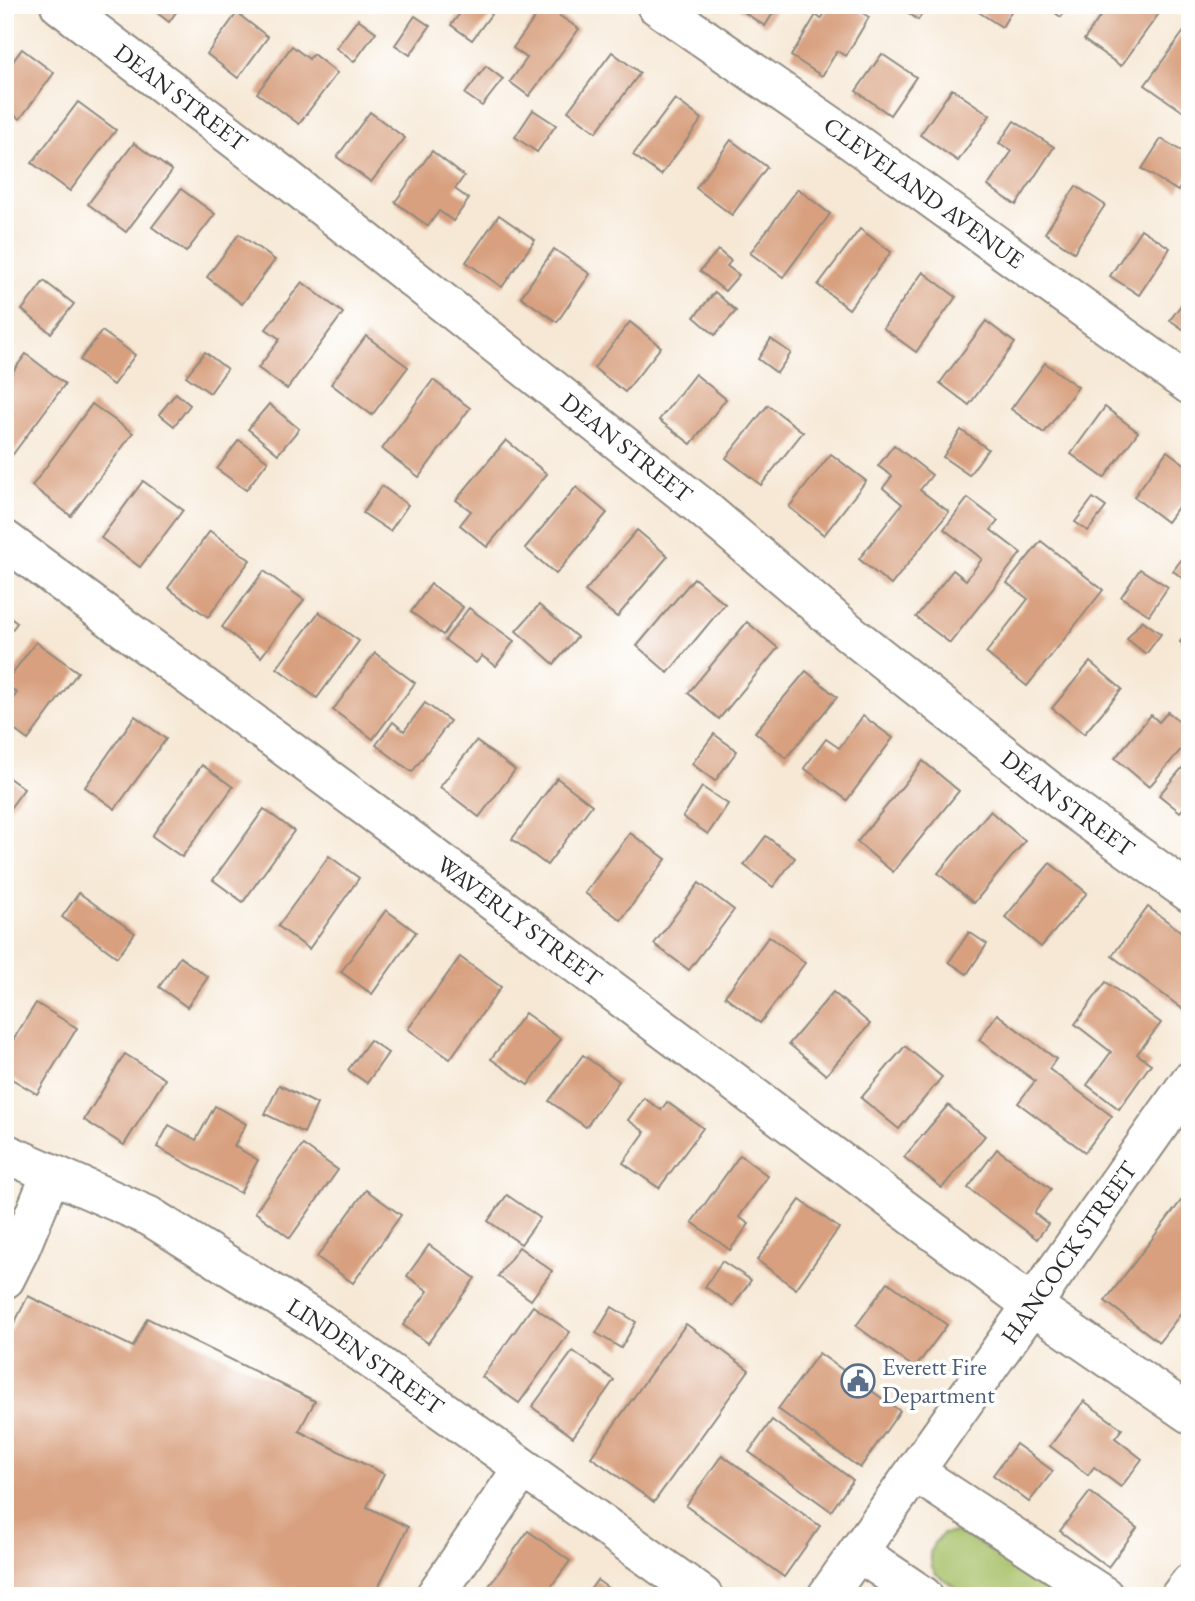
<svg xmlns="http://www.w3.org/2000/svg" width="1195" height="1601" viewBox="0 0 1195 1601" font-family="'EB Garamond',serif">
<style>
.green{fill:#a5bf65;stroke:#687548;stroke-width:2}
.building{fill:#d8a07f}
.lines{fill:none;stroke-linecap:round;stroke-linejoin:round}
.minor-casing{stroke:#908a80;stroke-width:42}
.minor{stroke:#fff;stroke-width:38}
.labels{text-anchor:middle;stroke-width:7;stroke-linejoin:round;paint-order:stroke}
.street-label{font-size:24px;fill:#2b2b2b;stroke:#fff}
.service-label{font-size:24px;fill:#4e5e75;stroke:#fff;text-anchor:start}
</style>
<rect width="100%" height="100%" fill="#fff"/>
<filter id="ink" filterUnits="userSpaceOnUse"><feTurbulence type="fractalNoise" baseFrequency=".0143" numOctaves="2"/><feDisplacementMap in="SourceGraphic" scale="14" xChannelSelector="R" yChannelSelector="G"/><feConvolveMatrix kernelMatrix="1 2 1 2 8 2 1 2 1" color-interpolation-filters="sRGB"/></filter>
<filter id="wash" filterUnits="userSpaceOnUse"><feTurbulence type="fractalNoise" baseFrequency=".00686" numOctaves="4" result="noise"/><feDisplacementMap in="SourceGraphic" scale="28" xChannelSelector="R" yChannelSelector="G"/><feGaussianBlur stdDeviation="1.57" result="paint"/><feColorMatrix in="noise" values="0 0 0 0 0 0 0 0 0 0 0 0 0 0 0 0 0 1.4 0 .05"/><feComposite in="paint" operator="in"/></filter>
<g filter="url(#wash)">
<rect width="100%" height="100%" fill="#f6e8d5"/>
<polygon class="green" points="958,1532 968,1536 1058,1596 968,1596 936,1574 932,1567 930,1553 934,1543 943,1534"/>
<g id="blocks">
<g class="building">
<polygon points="147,5 181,5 169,22"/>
<polygon points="461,5 498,5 472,40 451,25 464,8"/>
<polygon points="544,5 579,29 529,96 510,82 527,58 513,48"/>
<polygon points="733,5 778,5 765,26"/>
<polygon points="830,5 849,5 869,17 846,56 837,51 822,76 791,56 816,15 821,19"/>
<polygon points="898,5 928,5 918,20"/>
<polygon points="981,5 1015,5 1002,27 977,11"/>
<polygon points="1044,5 1070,5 1061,17"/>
<polygon points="1108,5 1165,5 1121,66 1084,40"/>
<polygon points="237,13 268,37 238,78 207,54"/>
<polygon points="415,16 430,26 410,55 395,45"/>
<polygon points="358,19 376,32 354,62 336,48"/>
<polygon points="1190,23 1190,101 1182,111 1145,85"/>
<polygon points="292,46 309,59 313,54 337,73 299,124 257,93"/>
<polygon points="22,49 54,73 20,119 11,113 5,121 5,72"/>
<polygon points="612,52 640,73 596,132 568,111"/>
<polygon points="882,54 916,77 890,115 856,91"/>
<polygon points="486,66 503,79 482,106 465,94"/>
<polygon points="952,89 990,115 958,161 920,135"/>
<polygon points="675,99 702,119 661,175 633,155"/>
<polygon points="78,102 116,130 70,191 32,163"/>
<polygon points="533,110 556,125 537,152 515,137"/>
<polygon points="370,112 405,138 371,182 337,157"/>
<polygon points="1014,121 1054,147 1016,205 988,186 1012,151 999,143"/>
<polygon points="1161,139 1190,156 1190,171 1178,191 1142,169"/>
<polygon points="731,140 767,167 732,215 696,188"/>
<polygon points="134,143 172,171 126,232 88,204"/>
<polygon points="432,151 464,176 455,189 469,199 453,221 439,211 428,226 395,202"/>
<polygon points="1076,186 1105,205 1074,252 1045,233"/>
<polygon points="181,189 215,214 186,252 152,227"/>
<polygon points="798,189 830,214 783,277 750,253"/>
<polygon points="499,215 535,240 502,287 466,262"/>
<polygon points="860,229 891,252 849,309 818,285"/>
<polygon points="1141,229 1170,248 1139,295 1110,276"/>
<polygon points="239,234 275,260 242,304 207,277"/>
<polygon points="554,249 590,274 557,322 521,297"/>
<polygon points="718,250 731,261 727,266 739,275 725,291 700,271"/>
<polygon points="923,272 956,297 916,352 883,328"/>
<polygon points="44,281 74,304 51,333 22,310"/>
<polygon points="302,282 343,313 287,389 258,368 280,339 266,329"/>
<polygon points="715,292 736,311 715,335 694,317"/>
<polygon points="1190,293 1190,334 1170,320"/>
<polygon points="986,321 1015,343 969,405 940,383"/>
<polygon points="630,322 661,347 625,392 594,368"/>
<polygon points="102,331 135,355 113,385 80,360"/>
<polygon points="366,336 408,367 372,415 331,384"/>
<polygon points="771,339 791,353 777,373 758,359"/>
<polygon points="205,352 227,369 210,393 186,376"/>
<polygon points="26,354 65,384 5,465 5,382"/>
<polygon points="1045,363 1078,387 1044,433 1011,409"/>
<polygon points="695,374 726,399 691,444 659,420"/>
<polygon points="433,380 470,408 419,477 382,449"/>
<polygon points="176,393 190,405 174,426 159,414"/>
<polygon points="92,404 133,433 71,516 32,486"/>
<polygon points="269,404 299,429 278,454 248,429"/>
<polygon points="768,405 803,432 761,485 726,458"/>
<polygon points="1105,407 1138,432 1104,478 1071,454"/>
<polygon points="961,430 988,449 969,475 943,457"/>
<polygon points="239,440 268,461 246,490 217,469"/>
<polygon points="506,440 547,474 487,547 460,525 471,511 456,500"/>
<polygon points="894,445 932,475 920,490 949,512 891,585 859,559 902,504 883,488 892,476 878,466"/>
<polygon points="1167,451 1190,468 1190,491 1167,522 1134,497"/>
<polygon points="831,454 866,481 824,535 789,507"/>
<polygon points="143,481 183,510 140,567 101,538"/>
<polygon points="382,486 408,505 390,531 363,513"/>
<polygon points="576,487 607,513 556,574 525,548"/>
<polygon points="968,498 998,521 991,530 1021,553 950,643 916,617 953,570 966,580 982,559 944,529"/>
<polygon points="1093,498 1106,507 1088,531 1075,522"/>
<polygon points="637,530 668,556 617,617 585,591"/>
<polygon points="210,531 250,560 208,617 168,588"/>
<polygon points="1041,541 1103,590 1027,686 986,653 1028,599 1007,583"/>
<polygon points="1190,548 1190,583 1173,571"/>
<polygon points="1140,569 1168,587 1149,615 1121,597"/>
<polygon points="264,571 304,600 261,657 222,627"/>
<polygon points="694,578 725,604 668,673 637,646"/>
<polygon points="431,584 463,607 443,635 411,612"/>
<polygon points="539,605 577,637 554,664 516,631"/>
<polygon points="469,608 514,641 496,666 482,656 476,663 445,640"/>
<polygon points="319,612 359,641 317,698 277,668"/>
<polygon points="5,614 17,623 5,639"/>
<polygon points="1142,620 1161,634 1146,654 1127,639"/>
<polygon points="747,622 778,648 719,719 688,693"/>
<polygon points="1190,627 1190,649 1180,642"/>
<polygon points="36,642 78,672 28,740 5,723 5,709 17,693 5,683"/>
<polygon points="375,653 415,683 373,739 333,710"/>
<polygon points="1090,662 1122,689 1084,734 1052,708"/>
<polygon points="806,671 837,697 786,758 755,732"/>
<polygon points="425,703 450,721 412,772 376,745 393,722 404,731"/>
<polygon points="1168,712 1190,730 1190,739 1149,787 1115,758 1151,715 1159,722"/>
<polygon points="135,716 166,739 115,809 85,787"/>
<polygon points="863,716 893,738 847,800 804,768 826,739 839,748"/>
<polygon points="714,734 737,751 715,781 692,764"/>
<polygon points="476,741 515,770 479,817 440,787"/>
<polygon points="923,761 959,791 893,872 857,842"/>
<polygon points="1188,761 1190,762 1190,801 1180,812 1159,795"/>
<polygon points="202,765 233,787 182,857 152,836"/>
<polygon points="5,775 24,789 5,815"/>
<polygon points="557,778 592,805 547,865 512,839"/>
<polygon points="702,787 728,804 708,834 683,817"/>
<polygon points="264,809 294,831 243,902 213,880"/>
<polygon points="990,811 1025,841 974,903 938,873"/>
<polygon points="630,833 666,859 621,920 585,893"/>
<polygon points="766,836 795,858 773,887 744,865"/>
<polygon points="329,856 359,878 309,949 278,926"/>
<polygon points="1050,863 1087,893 1041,947 1005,917"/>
<polygon points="699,883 734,910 689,970 654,944"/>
<polygon points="79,893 135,933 117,957 62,917"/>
<polygon points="1148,907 1190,938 1188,1013 1112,956"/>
<polygon points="386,910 416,932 372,994 341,972"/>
<polygon points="969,932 987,944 967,974 949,962"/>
<polygon points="769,936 805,963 760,1023 725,996"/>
<polygon points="180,957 208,977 187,1007 159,987"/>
<polygon points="460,957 501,987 450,1059 408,1029"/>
<polygon points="1106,982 1161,1023 1137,1054 1151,1064 1119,1109 1087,1085 1111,1052 1075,1024"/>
<polygon points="833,992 870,1024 826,1075 789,1044"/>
<polygon points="36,1003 77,1028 37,1094 5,1075 5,1053"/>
<polygon points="525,1013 561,1039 528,1085 491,1059"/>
<polygon points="997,1014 1056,1059 1049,1069 1112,1116 1085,1152 1018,1103 1035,1081 979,1040"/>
<polygon points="370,1040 388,1053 367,1083 348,1070"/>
<polygon points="905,1046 942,1077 899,1129 861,1098"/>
<polygon points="125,1054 165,1079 124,1145 84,1120"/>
<polygon points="583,1055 619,1081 586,1127 549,1101"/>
<polygon points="279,1085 317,1104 304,1133 265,1114"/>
<polygon points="644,1098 661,1110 667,1102 703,1128 659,1188 623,1163 645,1132 628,1120"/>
<polygon points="948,1105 985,1136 942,1188 904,1157"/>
<polygon points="215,1106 246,1124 234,1146 258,1160 240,1193 157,1147 169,1125 196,1140"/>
<polygon points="303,1145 338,1170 290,1238 255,1212"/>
<polygon points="997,1149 1051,1189 1034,1213 1048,1224 1037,1239 968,1188"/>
<polygon points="740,1155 768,1176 739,1217 749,1224 730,1250 692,1222"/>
<polygon points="1190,1189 1190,1302 1159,1342 1105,1301"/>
<polygon points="366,1190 401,1215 353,1283 317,1257"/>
<polygon points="507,1195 540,1218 521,1244 488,1221"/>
<polygon points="800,1200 839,1228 796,1289 757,1260"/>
<polygon points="429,1245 475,1278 428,1343 403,1325 428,1291 407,1276"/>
<polygon points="519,1247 552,1271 531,1300 498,1276"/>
<polygon points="722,1261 751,1280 733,1306 705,1287"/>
<polygon points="888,1282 947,1325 915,1368 856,1326"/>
<polygon points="28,1296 133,1347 147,1318 315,1401 299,1431 384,1474 367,1507 408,1527 374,1596 5,1596 5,1342"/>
<polygon points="533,1306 570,1332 519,1403 482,1377"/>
<polygon points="612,1307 636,1322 621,1348 596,1333"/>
<polygon points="686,1324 749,1370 654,1502 591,1457"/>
<polygon points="573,1351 614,1380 573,1437 532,1407"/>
<polygon points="819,1353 900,1411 860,1468 778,1409"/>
<polygon points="1084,1401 1122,1429 1115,1438 1142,1459 1121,1487 1094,1467 1088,1475 1050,1446"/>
<polygon points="772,1420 853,1480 831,1511 749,1452"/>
<polygon points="1016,1444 1053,1471 1029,1502 993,1475"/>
<polygon points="722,1455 820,1526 784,1577 686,1506"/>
<polygon points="1090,1492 1137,1528 1108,1567 1060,1531"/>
<polygon points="528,1531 570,1561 544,1596 482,1596"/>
<polygon points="597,1580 619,1596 586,1596"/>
</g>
</g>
</g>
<g filter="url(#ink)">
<use href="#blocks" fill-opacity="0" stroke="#908a80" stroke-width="2"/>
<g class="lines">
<defs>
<g id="minor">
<path id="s1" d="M60,5L281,174L699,505L852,635L1062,801L1190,893"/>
<path id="s2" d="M656,5L837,130L1190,385"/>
<path id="s3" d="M5,540L454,872L1033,1306L1190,1414"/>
<path id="s4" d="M5,1153L149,1216L320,1323L703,1596"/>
<polyline points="5,1279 20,1249 51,1174"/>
<polyline points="915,1472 1104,1596"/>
<polyline points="858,1552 923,1596"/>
<polyline points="435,1596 522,1469"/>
<path id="s5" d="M827,1596L1190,1081"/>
<polyline points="1180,1596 1190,1583"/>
</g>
</defs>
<use href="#minor" class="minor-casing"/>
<use href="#minor" class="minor"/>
</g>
</g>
<defs>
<symbol id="civic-ring" viewBox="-11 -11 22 22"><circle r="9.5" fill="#fff" stroke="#5c6f8a" stroke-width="1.5"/><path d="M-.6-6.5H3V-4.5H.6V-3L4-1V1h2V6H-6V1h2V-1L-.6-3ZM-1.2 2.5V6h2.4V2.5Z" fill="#5c6f8a"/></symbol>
</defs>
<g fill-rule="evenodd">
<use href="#civic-ring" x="839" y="1362" width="38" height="38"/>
</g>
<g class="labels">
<g class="street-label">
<text dy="8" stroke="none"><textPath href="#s1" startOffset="152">DEAN STREET</textPath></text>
<text dy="8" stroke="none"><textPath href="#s2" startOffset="327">CLEVELAND AVENUE</textPath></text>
<text dy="8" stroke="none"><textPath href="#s1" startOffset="719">DEAN STREET</textPath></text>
<text dy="8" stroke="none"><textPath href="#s1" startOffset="1286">DEAN STREET</textPath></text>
<text dy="8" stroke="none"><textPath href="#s3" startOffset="640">WAVERLY STREET</textPath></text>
<text dy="8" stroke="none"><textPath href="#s5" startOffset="420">HANCOCK STREET</textPath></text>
<text dy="8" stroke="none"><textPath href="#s4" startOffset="415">LINDEN STREET</textPath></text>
</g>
<g class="service-label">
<text x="882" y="1375">Everett Fire<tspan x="882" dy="28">Department</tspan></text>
</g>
</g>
<rect width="1195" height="1601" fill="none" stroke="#fff" stroke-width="28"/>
</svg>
